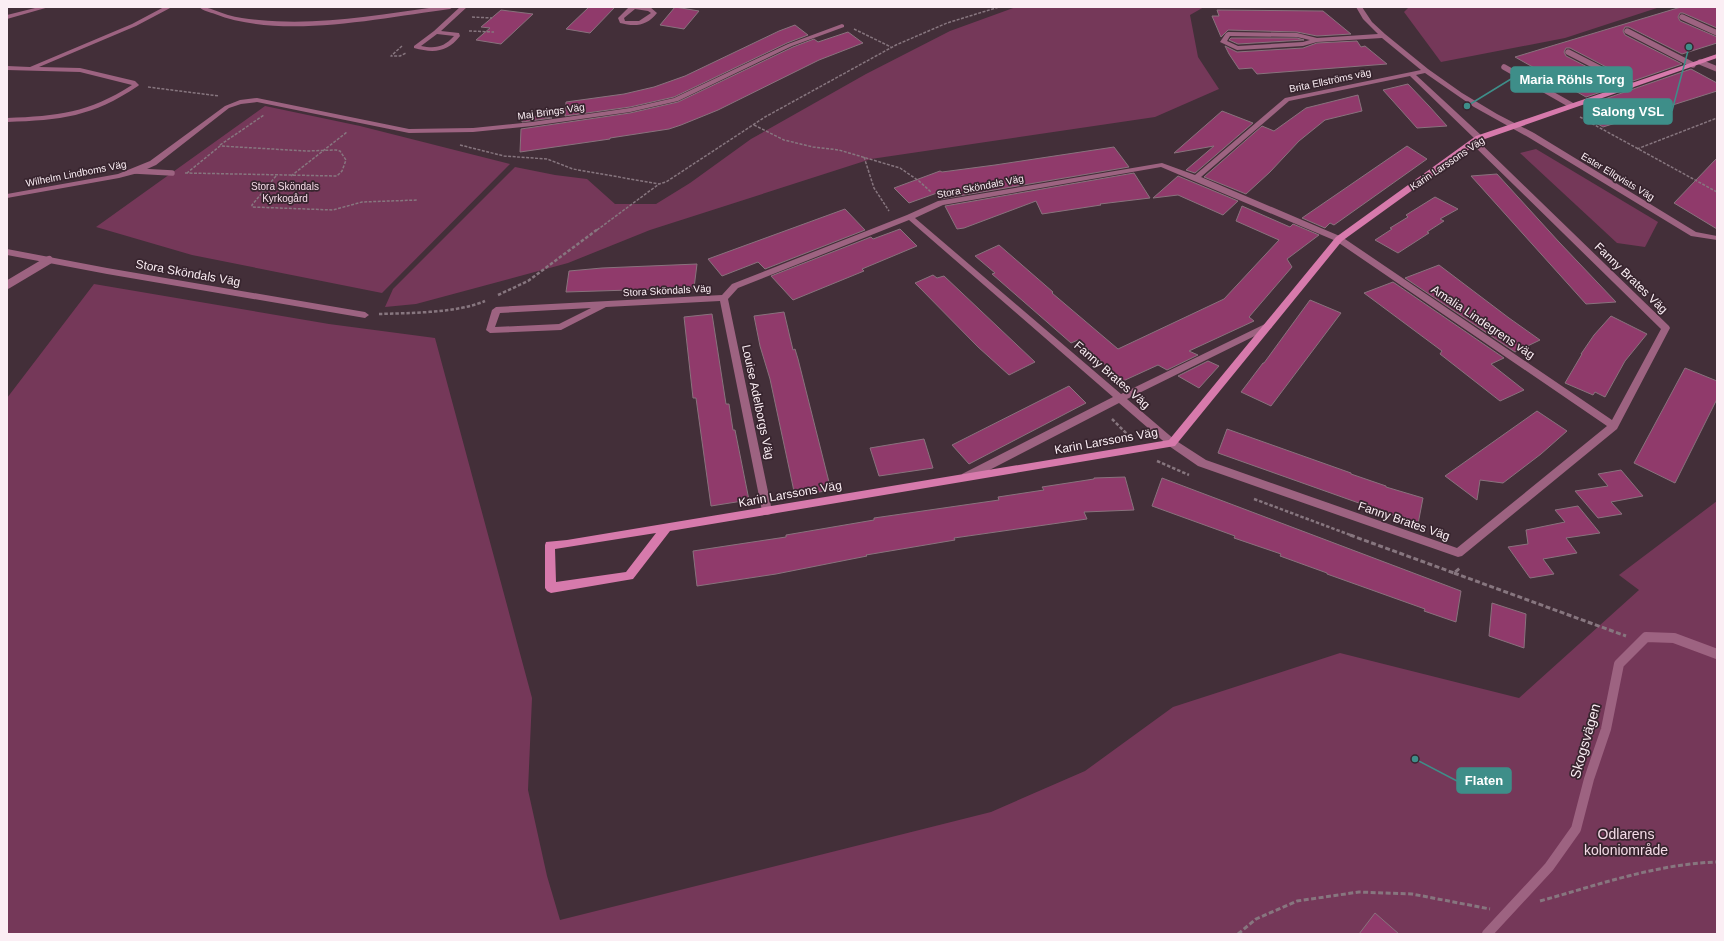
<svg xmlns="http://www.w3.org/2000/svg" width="1724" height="941" viewBox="0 0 1724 941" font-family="Helvetica,sans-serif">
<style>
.green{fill:#753859}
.building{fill:#903a6b;stroke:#89727d}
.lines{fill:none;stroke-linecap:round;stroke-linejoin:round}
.path-far2{stroke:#87767f;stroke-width:1.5;stroke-dasharray:3 1.5;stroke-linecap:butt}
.path-far1{stroke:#87767f;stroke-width:2.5;stroke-dasharray:3.5 2;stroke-linecap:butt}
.path{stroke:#87767f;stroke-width:3;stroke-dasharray:5 2.5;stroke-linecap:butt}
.lane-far2{stroke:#9d6381;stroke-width:5.5}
.lane-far1{stroke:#9d6381;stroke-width:8}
.lane{stroke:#9d6381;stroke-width:10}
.street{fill:#9d6381;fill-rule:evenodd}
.secondary{fill:#d77aac;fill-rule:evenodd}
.labels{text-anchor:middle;stroke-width:3.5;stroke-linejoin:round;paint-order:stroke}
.far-street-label{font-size:10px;fill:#fbeef4;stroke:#38252f}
.far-park-label{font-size:10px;fill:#f5dce8;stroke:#38252f}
.street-label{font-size:12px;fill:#fbeef4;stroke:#38252f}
.near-street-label{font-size:14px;fill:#fbeef4;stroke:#38252f}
.near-park-label{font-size:14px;fill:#f5dce8;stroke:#38252f}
.leader{fill:none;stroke:#3e8e89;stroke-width:1.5}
.callout-dot{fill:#3e8e89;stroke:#38252f;stroke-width:1.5}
.callout{fill:#3e8e89;stroke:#3e8e89;stroke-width:1.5}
.callout-label{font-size:13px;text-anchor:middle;font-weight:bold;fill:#fff}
</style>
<rect width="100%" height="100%" fill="#432f39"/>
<g class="green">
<polygon points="1016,7 1204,7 1190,15 1198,57 1219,89 1155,117 871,159 650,230 568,263 416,304 385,307 393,289 515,167 555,175 587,179 615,204 656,204 690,183 751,139 866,74 950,31"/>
<polygon points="1409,7 1660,7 1565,38 1441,62 1404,12"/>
<polygon points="265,106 360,126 510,164 382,293 192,255 96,227"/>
<polygon points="1536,149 1658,222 1645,247 1617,243 1520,153"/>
<polygon points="94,284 329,324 435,338 532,698 528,790 547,876 560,920 991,812 1085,771 1173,707 1340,653 1519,698 1639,590 1619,575 1717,501 1717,934 7,934 7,398"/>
</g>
<g class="building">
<polygon points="589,7 615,7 590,33 566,29"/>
<polygon points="675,7 699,11 684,29 660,25"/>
<polygon points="1681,7 1717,7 1717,28 1683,13 1680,13 1678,17 1680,21 1717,37 1717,43 1682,54 1629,27 1625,27 1623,31 1625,35 1682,64 1633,81 1570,48 1566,48 1564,52 1566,56 1622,85 1586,97 1515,57"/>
<polygon points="501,10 533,14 501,44 476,40 490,28 481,27"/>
<polygon points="1217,10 1323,11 1351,34 1317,36 1297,32 1228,30 1221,37 1212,16 1219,16"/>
<polygon points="795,25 808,35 787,43 674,97 630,107 565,116 566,102 624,94 654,87 685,76 779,31"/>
<polygon points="848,32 863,43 819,60 718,110 681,125 669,129 610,138 610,139 520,152 521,129 630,113 678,102 793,47 814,39 818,42"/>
<polygon points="1231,38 1297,38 1304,40 1238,44 1229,40"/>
<polygon points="1357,41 1361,47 1365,46 1387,64 1257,74 1252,68 1239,69 1229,54 1225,46 1237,52 1303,48 1317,43"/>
<polygon points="1691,69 1717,83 1717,91 1603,127 1584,116 1608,109 1596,102"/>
<polygon points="1408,84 1429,106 1447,126 1417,128 1383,90"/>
<polygon points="1358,95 1362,111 1325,120 1299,141 1270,172 1246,194 1204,177 1262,126 1274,131 1306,108"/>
<polygon points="1222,111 1253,123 1195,173 1186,170 1214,146 1174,153"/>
<polygon points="522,115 552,118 522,122"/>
<polygon points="1407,146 1427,159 1334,225 1330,223 1325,228 1302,218"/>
<polygon points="1114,147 1129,167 941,199 937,193 909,203 894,188 940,171 942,172 995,165"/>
<polygon points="1717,158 1717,229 1674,203"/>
<polygon points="1134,173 1150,198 1100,204 1101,205 1042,214 1036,201 964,228 957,229 945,206"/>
<polygon points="1497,174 1559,242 1616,302 1586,304 1471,176"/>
<polygon points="1178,176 1238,201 1223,215 1178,195 1153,198"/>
<polygon points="1435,197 1458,209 1440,219 1444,221 1427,232 1429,233 1398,253 1375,240 1392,229 1390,228 1408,217 1406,215"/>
<polygon points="1242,206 1290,227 1293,224 1319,235 1287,259 1292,267 1249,317 1254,321 1189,351 1198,355 1167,370 1158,365 1123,381 1078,340 1071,343 992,274 995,273 975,256 999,245 1053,292 1052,293 1118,349 1224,299 1279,240 1236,221"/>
<polygon points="845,209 865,230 765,269 758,262 722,276 708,259"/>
<polygon points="900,229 917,246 862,269 864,271 793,300 771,276 871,237 873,239"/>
<polygon points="697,264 694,288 566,292 569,271 602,268"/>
<polygon points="1439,265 1509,318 1540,340 1515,352 1405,278"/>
<polygon points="933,275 937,278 944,276 1035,362 1009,375 978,347 915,283"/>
<polygon points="1393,282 1504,358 1491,364 1524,390 1500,401 1440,354 1442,351 1364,293"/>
<polygon points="1310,300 1341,313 1271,406 1241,392 1263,363 1264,363"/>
<polygon points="784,312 793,350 795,349 798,359 831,490 795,496 770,379 760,346 754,316"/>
<polygon points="712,314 726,404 729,404 733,430 735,430 749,500 711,506 696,398 693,398 684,317"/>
<polygon points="1611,316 1647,334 1625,361 1605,397 1595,392 1593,395 1565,383 1582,354 1581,354 1594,335"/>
<polygon points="1208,361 1219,366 1199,388 1178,376"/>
<polygon points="1685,368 1717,381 1717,399 1675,483 1634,463"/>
<polygon points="1069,386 1086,403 969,464 952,445"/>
<polygon points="1537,411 1567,431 1541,454 1503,483 1480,480 1477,500 1445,476"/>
<polygon points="1227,429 1351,473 1351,474 1386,486 1386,487 1423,498 1418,524 1218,453"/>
<polygon points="924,439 933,468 879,476 870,448"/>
<polygon points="1621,470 1643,496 1611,502 1622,514 1598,518 1575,491 1608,486 1598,474"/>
<polygon points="1125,477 1134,510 1084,512 1087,519 954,538 955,540 866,555 867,556 776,574 697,586 693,551 786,537 786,535 874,520 874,518 999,500 998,497 1044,490 1042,487 1094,479 1094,478"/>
<polygon points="1162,478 1461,591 1456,622 1424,611 1425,609 1327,574 1327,573 1280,556 1281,554 1234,538 1235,536 1152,506"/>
<polygon points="1578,506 1600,533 1566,538 1577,553 1543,559 1554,574 1530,578 1508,547 1528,544 1526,530 1565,522 1555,510"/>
<polygon points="1492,603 1526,614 1524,648 1489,636"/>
<polygon points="1375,913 1399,934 1359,934"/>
</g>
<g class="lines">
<g class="path-far2">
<polyline points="472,17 492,18"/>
<polyline points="854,29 891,47"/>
<polyline points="469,31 494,32"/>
<polyline points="402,46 391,56 400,56 406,53"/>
<polyline points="148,87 219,96"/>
<polyline points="1580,117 1717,192"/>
<polyline points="754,125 784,140 813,147 839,150 900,168 919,181 931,192"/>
<polyline points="220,145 264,115"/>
<polyline points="460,145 504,156 547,159 573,169 659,184 666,182 765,117 896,45 947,23 999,7"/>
<polyline points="1637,149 1717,118"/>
<polyline points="864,157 874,188 889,211"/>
<polyline points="185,173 337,176 342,171 346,160 340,151 336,150 307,151 220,146 187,173"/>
<polyline points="276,176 252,205 252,207 333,210 362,202 418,200"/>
<polyline points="291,176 347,132"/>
<polyline points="597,230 659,184"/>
</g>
<g class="path-far1">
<polyline points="498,295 528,281 598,229"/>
<path d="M379,314C409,313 458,313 485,301"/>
<polyline points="1112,419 1128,435"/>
<polyline points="1157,461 1189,475"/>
<polyline points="1254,499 1353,536"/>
</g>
<g class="path">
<polyline points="1350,535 1454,573 1460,568"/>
<polyline points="1454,573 1626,636"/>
<path d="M1540,901C1598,885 1656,864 1717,862"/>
<polyline points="1238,934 1256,919 1297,901 1359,892 1412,894 1490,909"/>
</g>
<g class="lane-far2">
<polyline points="1682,17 1717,33"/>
<polyline points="1627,31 1693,65"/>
<polyline points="1568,52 1632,85"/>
<polyline points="1700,62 1717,69"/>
<polyline points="1504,67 1571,105"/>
<polyline points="135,171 172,173"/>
</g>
<polyline class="lane-far1" points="7,285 49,260"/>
<polyline class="lane" points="1487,934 1549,867 1576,829 1589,779 1606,729 1619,664 1646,637 1674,638 1717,654"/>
<g class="street">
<polygon points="39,7 49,7 7,19 7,15"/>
<path d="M164,7H172L136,26L39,67L80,68L135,81L139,85L138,86C92,117 61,120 7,122V118C58,116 88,113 132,85L80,72L7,70V66L30,67L132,24Z"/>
<path d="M199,7C210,7 218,12 228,15C238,18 249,19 259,20C318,26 377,15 436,7H453L450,9C380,18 282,40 215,14C210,12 203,11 199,7Z"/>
<path d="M460,7H467L441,31L459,33L460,36C447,53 433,53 414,48V46L434,31ZM437,34L454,36C444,47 436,49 421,46Z"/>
<path d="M629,7H650L657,13C647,26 635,27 620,23L618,18ZM635,9L648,11L651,13L639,21H625L624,18Z"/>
<path d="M1356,7H1362L1372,22L1385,34L1428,69L1462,93L1497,114L1534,133L1696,232L1717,236V240L1691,236L1528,137L1474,107L1425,73L1416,75L1482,136V140H1476L1410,76L1289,101L1201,177L1342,237L1612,420L1661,329L1470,142L1471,140H1477L1669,326L1670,328L1617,429L1462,556L1458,557L1198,466L1169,446L1119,403L970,480H962L961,477L962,474L1113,397L909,220L738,288L728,299L772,511L771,514L767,515L763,514L762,511L720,301L606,307L561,330L490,333L486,330L492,310L496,307L722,295L732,284L907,215L938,201L1162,163L1195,175L1285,98L1421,70L1382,38L1317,42L1303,46L1237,50L1220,42L1226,33L1228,32L1297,33L1317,38L1378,34L1363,19ZM1230,36L1297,37L1310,40L1303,42L1238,46L1227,41ZM1161,167L1336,241L1607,426L1457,548L1206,460L1175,440L1127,399L1271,328L1272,326L1271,324H1265L1121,394L915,218L943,205ZM591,308L559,324L495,327L500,313Z"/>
<polygon points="842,24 844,25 844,27 792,46 678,101 630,112 532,126 473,132 409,133 257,102 241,104 229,108 156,165 138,173 119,178 7,198 7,194 118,174 150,161 225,106 240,100 257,98 409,129 473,128 532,122 630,108 674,98 788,44"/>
<polygon points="7,249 107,268 365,312 369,315 365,318 107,274 7,255"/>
</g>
<path class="secondary" d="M1717,54V58L1482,140L1342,241L1175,446L670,531L633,579L551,593L547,591L545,588V545L546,542L567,540L1169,440L1336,237L1476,136ZM656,533L626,572L556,582L555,549Z"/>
</g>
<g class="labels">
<g class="far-street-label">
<text transform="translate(1330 80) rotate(-12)" y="4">Brita Ellströms väg</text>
<text transform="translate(551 111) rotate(-8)" y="4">Maj Brings Väg</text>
<text transform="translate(1447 163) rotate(-34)" y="4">Karin Larssons Väg</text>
<text transform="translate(76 173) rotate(-11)" y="4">Wilhelm Lindboms Väg</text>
<text transform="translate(1618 176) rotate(31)" y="4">Ester Ellqvists Väg</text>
<text transform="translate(980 186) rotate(-11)" y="4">Stora Sköndals Väg</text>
<text transform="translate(667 290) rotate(-3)" y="4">Stora Sköndals Väg</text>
</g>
<g class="far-park-label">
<text x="285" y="190">Stora Sköndals<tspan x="285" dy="12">Kyrkogård</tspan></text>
</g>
<g class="street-label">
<text transform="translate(188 273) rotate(10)" y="4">Stora Sköndals Väg</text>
<text transform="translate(1631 278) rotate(44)" y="4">Fanny Brates Väg</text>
<text transform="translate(1483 322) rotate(34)" y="4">Amalia Lindegrens väg</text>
<text transform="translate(1112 375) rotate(41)" y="4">Fanny Brates Väg</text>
<text transform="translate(758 402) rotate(78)" y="4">Louise Adelborgs Väg</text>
<text transform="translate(1106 441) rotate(-10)" y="4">Karin Larssons Väg</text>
<text transform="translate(790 494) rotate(-10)" y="4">Karin Larssons Väg</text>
<text transform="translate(1404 521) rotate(19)" y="4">Fanny Brates Väg</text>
</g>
<g class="near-street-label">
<text transform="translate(1585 741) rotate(-74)" y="5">Skogsvägen</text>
</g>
<g class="near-park-label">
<text x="1626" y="839">Odlarens<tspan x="1626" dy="16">koloniområde</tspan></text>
</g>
</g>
<path class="leader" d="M1467 106L1511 79M1689 47L1672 111M1415 759L1457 781"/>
<g class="callout-dot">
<circle cx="1467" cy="106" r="4"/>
<circle cx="1689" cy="47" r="4"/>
<circle cx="1415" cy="759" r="4"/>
</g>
<g class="callout">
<rect x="1511" y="67" width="121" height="25" rx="4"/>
<rect x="1584" y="99" width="88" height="25" rx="4"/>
<rect x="1457" y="768" width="54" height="25" rx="4"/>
</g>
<g class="callout-label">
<text x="1572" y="84">Maria Röhls Torg</text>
<text x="1628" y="116">Salong VSL</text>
<text x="1484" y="785">Flaten</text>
</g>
<rect width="1724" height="941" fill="none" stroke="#fbeef4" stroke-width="16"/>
</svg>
